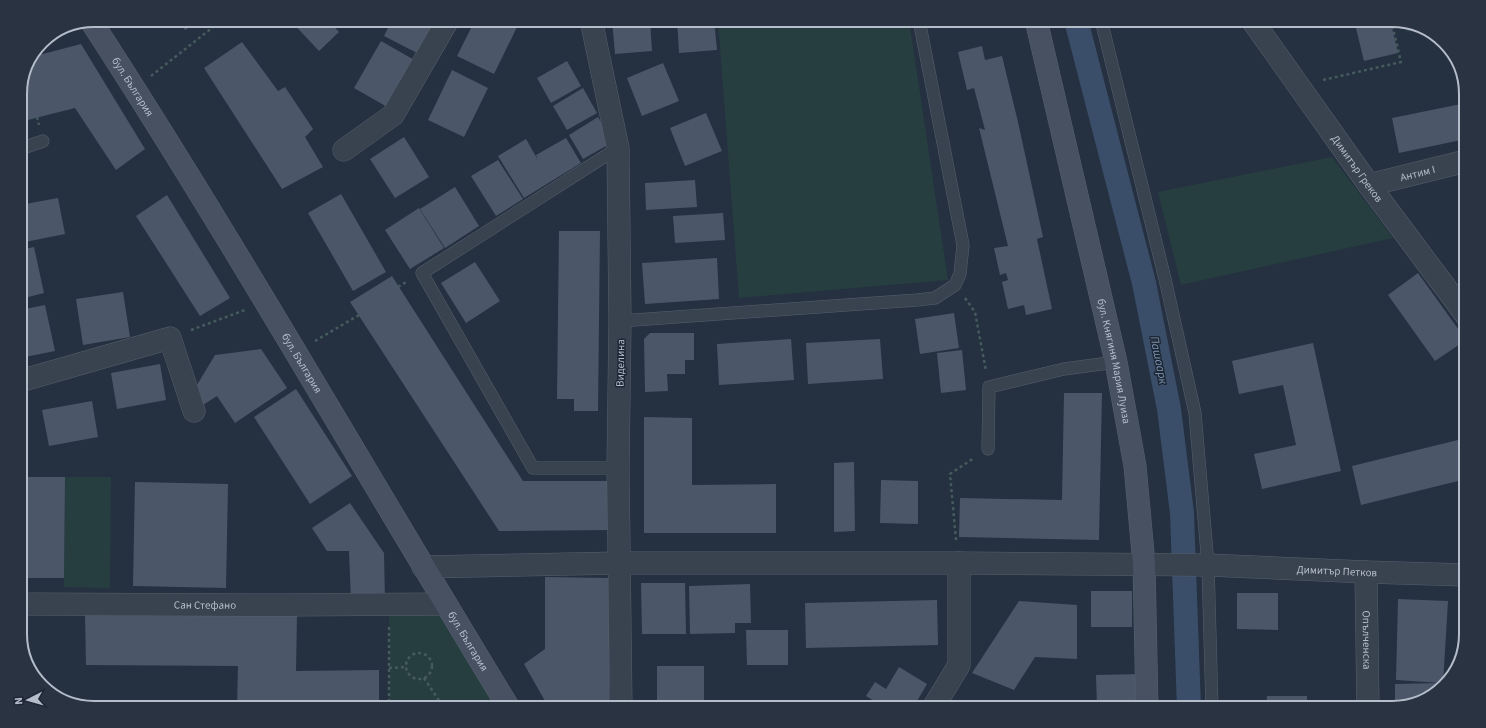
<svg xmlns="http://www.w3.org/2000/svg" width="1486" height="728" viewBox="0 0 1486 728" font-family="'Source Sans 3',sans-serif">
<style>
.green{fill:#273e41}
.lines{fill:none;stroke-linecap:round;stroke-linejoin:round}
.canal{stroke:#3a4e69;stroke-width:24}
.building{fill:#4b5769}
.lane-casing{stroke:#57606d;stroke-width:13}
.street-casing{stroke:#57606d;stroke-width:23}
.secondary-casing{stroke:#57606d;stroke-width:23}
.path{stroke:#455b5d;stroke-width:2.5;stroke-dasharray:3 3;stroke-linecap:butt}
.lane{stroke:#39424f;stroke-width:12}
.street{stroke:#39424f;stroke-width:22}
.secondary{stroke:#475162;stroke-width:22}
.labels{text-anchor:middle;stroke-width:3;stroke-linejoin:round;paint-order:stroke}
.street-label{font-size:11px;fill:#b5bdca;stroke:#1e2735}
.water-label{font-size:12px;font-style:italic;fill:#7c94b2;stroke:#1e2735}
.rim{fill:none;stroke:#b5bdca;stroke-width:2}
</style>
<rect width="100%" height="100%" fill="#253040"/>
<g class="green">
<polygon points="718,20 909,20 948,280 739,298"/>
<polygon points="1405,23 1424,28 1425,28 1407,32"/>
<polygon points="1332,157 1393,238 1181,285 1158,192"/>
<polygon points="65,477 111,477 110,588 64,587"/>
<polygon points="446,604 509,708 389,708 389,605"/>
</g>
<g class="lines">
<polyline class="canal" points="1076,20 1144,283 1169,409 1182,513 1189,708"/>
</g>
<g class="building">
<polygon points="179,20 202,20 185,30"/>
<polygon points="290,20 328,20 339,32 319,51"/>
<polygon points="392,20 437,20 419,54 384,36"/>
<polygon points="475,20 508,20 518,25 494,74 457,56"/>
<polygon points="612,20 650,20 652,51 615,54"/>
<polygon points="677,20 714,20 717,50 679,53"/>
<polygon points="1354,20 1390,20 1398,53 1364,61"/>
<polygon points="381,41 416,61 389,108 354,88"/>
<polygon points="242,42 278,91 285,87 313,129 305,137 323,167 282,189 204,68"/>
<polygon points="81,44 145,149 116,170 75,108 20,122 20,90 35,56"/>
<polygon points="982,46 985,60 1002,56 1018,122 1043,237 1037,239 1052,309 1026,315 1024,305 1008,309 1002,282 1008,280 1006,273 1000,275 994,248 1008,246 979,128 985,130 974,88 967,90 958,52"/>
<polygon points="567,61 581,86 551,103 537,78"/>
<polygon points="663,63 679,101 642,116 627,78"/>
<polygon points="452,70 488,88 464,137 428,120"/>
<polygon points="583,88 597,113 567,130 553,106"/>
<polygon points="1466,103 1466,139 1399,153 1392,118"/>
<polygon points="706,113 722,151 685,166 670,128"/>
<polygon points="598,117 613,142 583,159 569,135"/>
<polygon points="404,137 429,177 395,198 370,159"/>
<polygon points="566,138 581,163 524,198 498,156 526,139 538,160 536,155"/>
<polygon points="498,160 523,199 496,216 471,176"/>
<polygon points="695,180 697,207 646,210 645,183"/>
<polygon points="455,187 479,226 445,248 420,209"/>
<polygon points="341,194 386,272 353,291 308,213"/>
<polygon points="167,195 230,298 200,316 136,216"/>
<polygon points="58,198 65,234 20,243 20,205"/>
<polygon points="419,208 444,248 410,269 385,230"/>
<polygon points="723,213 725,240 675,243 673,216"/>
<polygon points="559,231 600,231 598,411 574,411 574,399 557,399"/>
<polygon points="34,247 44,293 20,299 20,250"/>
<polygon points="717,258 719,299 645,304 642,263"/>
<polygon points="475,262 500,301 466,323 441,283"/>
<polygon points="1418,273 1466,340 1435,361 1388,295"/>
<polygon points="392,276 523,481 610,481 610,530 499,531 350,302"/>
<polygon points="123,292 130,337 83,345 76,299"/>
<polygon points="45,305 55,351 20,358 20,310"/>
<polygon points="954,313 959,348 920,354 915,319"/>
<polygon points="650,333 694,333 694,360 685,360 685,374 667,374 668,391 645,392 644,339"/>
<polygon points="791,339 794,380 719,385 717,344"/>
<polygon points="880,339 883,379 808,384 806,343"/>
<polygon points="1313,343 1341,471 1262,489 1254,454 1296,445 1283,385 1239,394 1232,361"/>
<polygon points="261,349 287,388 235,423 217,396 203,405 194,390 215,355"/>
<polygon points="962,350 966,390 941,393 937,353"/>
<polygon points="160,364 166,400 117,409 111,373"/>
<polygon points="296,389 352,476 310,504 254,417"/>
<polygon points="1064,393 1102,393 1099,540 959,537 960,498 1062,500"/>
<polygon points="92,401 98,437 49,446 42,410"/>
<polygon points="644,417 692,418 692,485 776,484 776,533 644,533"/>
<polygon points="1466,438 1466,479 1361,505 1352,466"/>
<polygon points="854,462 855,531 834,532 834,463"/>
<polygon points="20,477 65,477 64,578 20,578"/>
<polygon points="881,480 918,481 918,524 880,523"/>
<polygon points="135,482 228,484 226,588 133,586"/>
<polygon points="350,503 384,553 385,601 351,602 349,551 327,551 312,528"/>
<polygon points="545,577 609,578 609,708 549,708 524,664 545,649"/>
<polygon points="641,583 685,583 686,634 642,634"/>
<polygon points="750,584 751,623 735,623 735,633 690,634 689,586"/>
<rect x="1091" y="591" width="41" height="36"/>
<polygon points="1237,593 1278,593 1278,630 1237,629"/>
<polygon points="1398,599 1448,601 1443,684 1433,696 1395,707 1395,684 1441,683 1396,680"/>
<polygon points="937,600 938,645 806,648 805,603"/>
<polygon points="1019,601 1077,605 1077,659 1035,657 1014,690 972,673"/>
<polygon points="85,614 297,614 296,671 379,670 379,708 237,708 238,666 86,665"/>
<polygon points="20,618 22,618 21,642 20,639"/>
<polygon points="746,630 788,630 788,665 747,665"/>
<rect x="657" y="666" width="47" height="42"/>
<polygon points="899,667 927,684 913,708 886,708 866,696 875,682 886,689"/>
<polygon points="1140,674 1141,708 1097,708 1096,675"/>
<polygon points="1267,696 1307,696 1307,708 1266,708"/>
<polygon points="952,704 958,708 950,708"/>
</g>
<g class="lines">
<defs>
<g id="lane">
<polyline points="1101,20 1165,279 1195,413 1208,565 1212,708"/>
<polyline points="618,148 422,273 533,468 618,468"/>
<polyline points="20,149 43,141"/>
<polyline points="620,321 917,300 935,298 955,285 960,274 963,245 919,20"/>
<polyline points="988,449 989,387 1064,369 1116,362"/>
</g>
<g id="street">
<polyline points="591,20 618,148 620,321 618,468 621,708"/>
<path id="s1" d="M1252,20L1369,185L1466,315"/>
<polyline points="344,150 393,115 448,20"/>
<path id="s2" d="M1369,185L1466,161"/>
<polyline points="20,381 170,338 194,411"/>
<path id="s3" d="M423,567L619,563H959L1208,565L1366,572L1466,575"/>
<path id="s4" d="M1366,572L1368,708"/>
<path id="s5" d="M20,604L284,605L446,604"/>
<polyline points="933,708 959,665 959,563"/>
</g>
<g id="secondary">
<path id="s6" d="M1036,20L1116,362L1135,466L1144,564L1147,708"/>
<path id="s7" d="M91,21C237,246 369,479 509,708"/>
</g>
</defs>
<use href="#lane" class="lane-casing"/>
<use href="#street" class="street-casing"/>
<use href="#secondary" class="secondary-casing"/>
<g class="path">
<polyline points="151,76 222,20"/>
<polyline points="1323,80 1401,62 1391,20"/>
<polyline points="37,117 39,125"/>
<polyline points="398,287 406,282"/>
<polyline points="965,298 975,312 986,371"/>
<polyline points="191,330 245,310"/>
<polyline points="315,341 359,315"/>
<polyline points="956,540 950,474 974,458"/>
<polyline points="389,627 389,708"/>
<circle cx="419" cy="666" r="13"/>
<polyline points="389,668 406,667"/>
<polyline points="424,678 444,708"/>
</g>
<use href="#lane" class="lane"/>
<use href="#street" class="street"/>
<use href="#secondary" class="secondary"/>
</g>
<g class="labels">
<g class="street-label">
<text dy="4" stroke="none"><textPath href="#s7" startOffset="78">бул. България</textPath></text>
<text dy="4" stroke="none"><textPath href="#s1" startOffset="182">Димитър Греков</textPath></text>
<text dy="4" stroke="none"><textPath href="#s2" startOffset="50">Антим I</textPath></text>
<text dy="4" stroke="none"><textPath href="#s6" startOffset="350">бул. Княгиня Мария Луиза</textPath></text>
<text dy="4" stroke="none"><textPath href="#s7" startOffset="402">бул. България</textPath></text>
<text transform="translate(620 363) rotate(-89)" y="4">Виделина</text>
<text dy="4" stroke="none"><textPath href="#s3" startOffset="914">Димитър Петков</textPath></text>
<text dy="4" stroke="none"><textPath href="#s5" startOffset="185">Сан Стефано</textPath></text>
<text dy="4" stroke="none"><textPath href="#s4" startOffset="68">Опълченска</textPath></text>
<text dy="4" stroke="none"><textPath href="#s7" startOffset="726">бул. България</textPath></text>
</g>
<g class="water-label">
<text transform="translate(1159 360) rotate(79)" y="4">Пашаарк</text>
</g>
</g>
<path d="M0 0H1486V728H0ZM94 27H1392A67 67 0 0 1 1459 94V634A67 67 0 0 1 1392 701H94A67 67 0 0 1 27 634V94A67 67 0 0 1 94 27Z" fill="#2a3341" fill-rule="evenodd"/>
<path class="rim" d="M94 27H1392A67 67 0 0 1 1459 94V634A67 67 0 0 1 1392 701H94A67 67 0 0 1 27 634V94A67 67 0 0 1 94 27Z"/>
<g transform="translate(28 700) rotate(264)" stroke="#1e2735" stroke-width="3" paint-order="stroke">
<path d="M0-3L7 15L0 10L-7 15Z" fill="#b5bdca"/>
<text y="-6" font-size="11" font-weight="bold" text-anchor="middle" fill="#b5bdca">N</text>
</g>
</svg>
